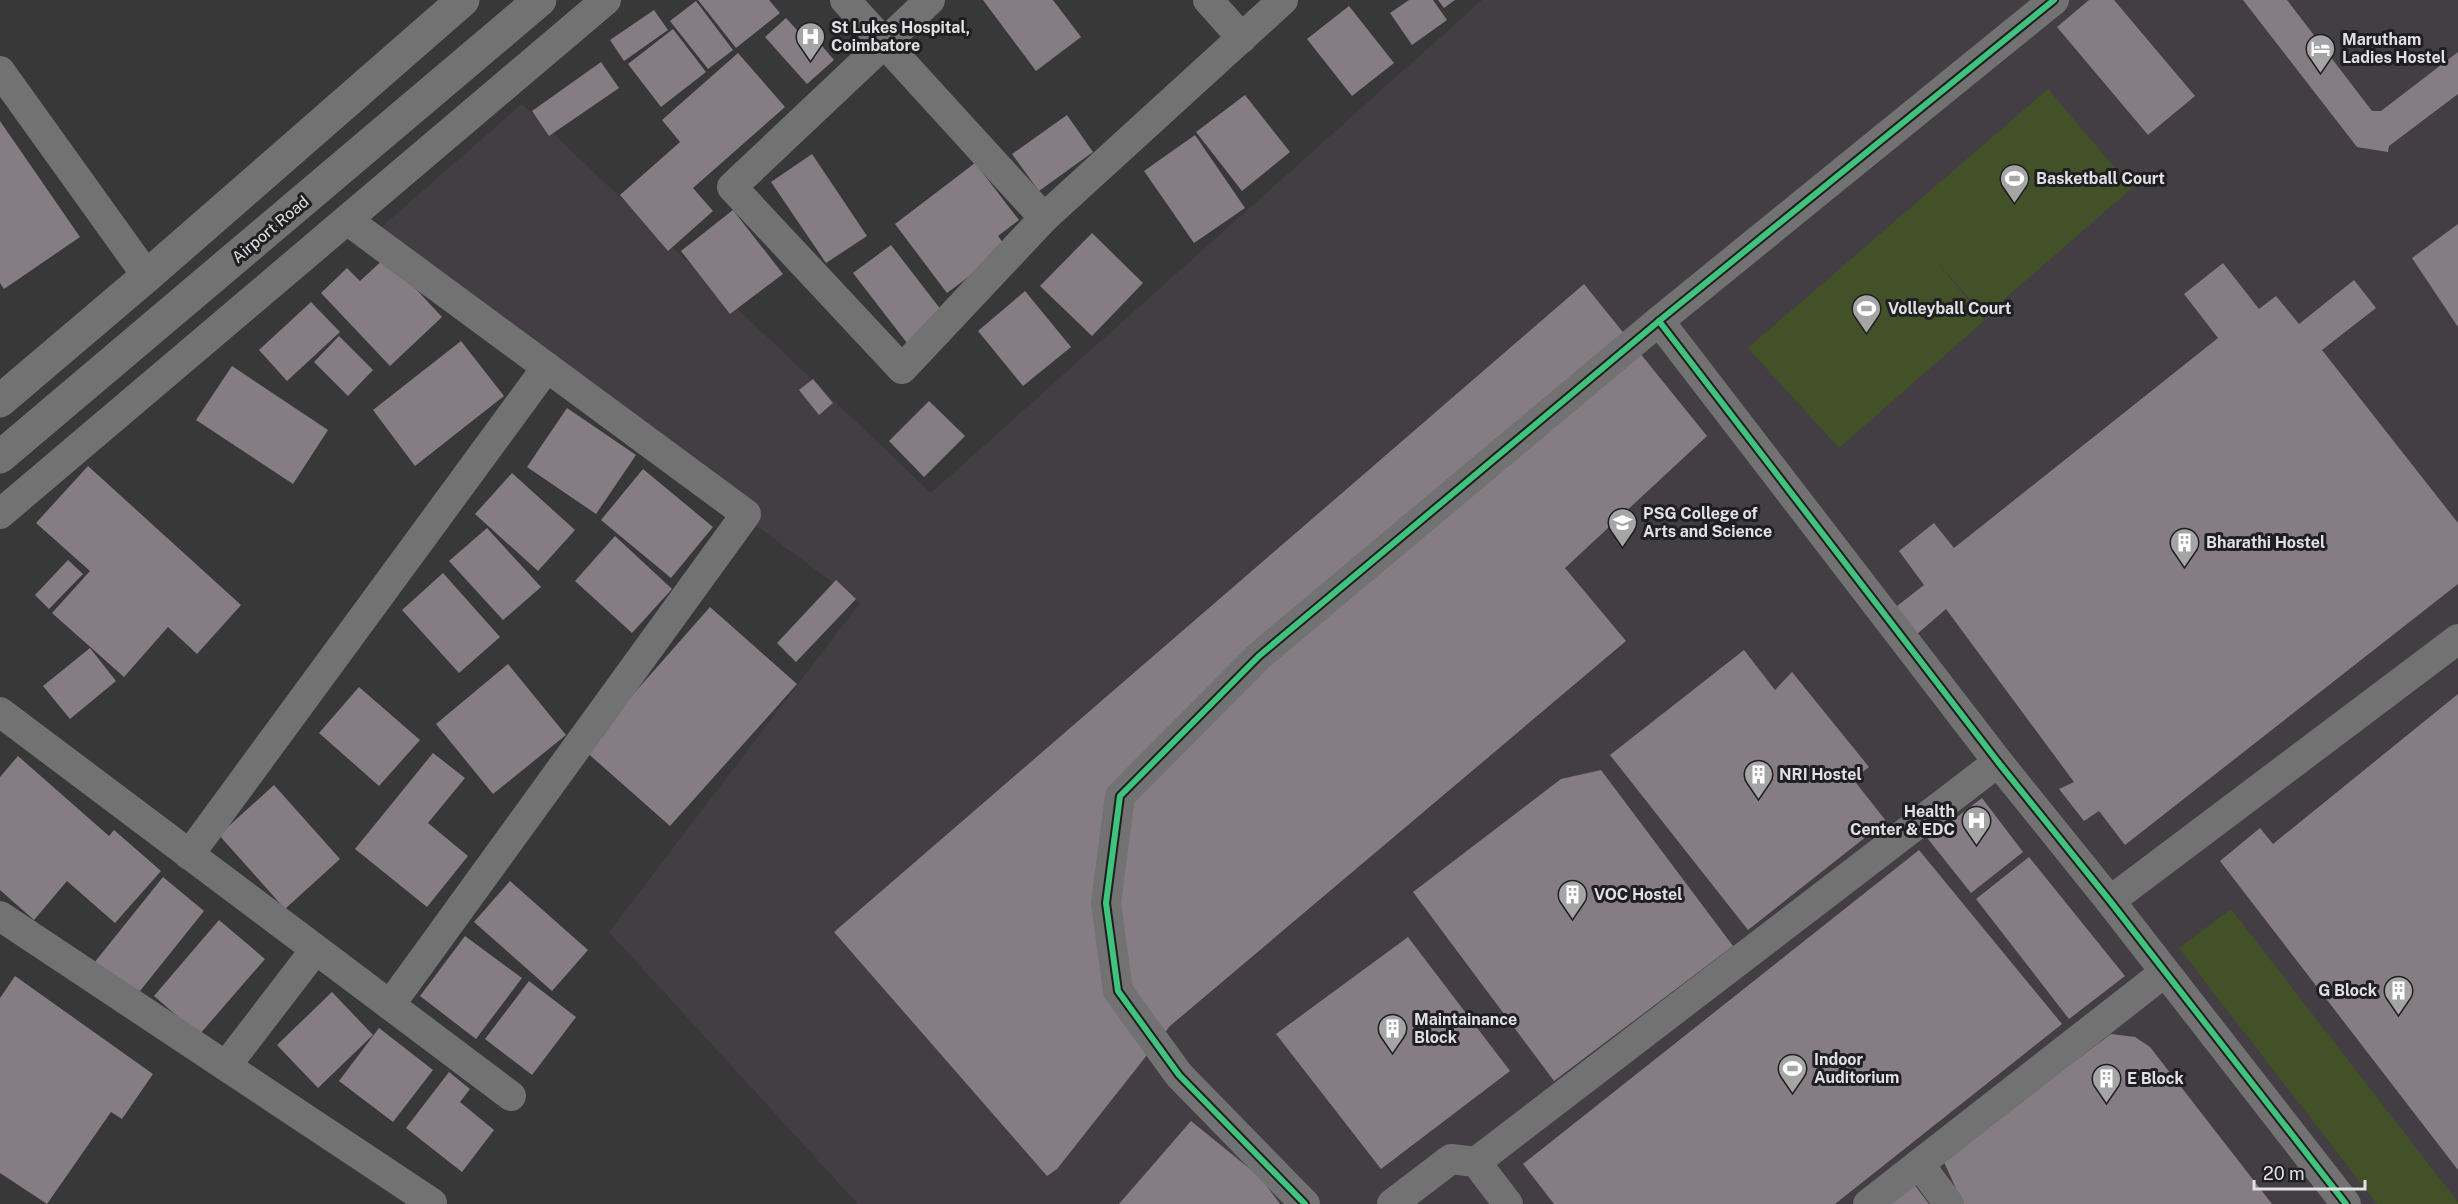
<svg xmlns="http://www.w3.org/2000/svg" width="2458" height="1204" viewBox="0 0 2458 1204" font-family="'Public Sans',sans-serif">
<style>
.built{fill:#433e44}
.green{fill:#425127}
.building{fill:#867c84}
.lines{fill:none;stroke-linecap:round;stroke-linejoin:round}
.minor{stroke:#737273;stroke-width:30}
.tertiary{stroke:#737273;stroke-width:33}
.cycleway-casing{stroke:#1f1e20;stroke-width:10}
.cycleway{stroke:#40c37c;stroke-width:6}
.labels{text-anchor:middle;stroke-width:6;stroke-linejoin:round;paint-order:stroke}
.poi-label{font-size:16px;font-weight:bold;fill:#e1e0e2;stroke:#1f1e20;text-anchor:start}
.street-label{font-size:16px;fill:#e1e0e2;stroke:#1f1e20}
</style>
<rect width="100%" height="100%" fill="#383838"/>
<polygon class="built" points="1482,0 2458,0 2458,1204 858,1204 609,932 860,603 370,237 522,104 931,493"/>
<g class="green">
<polygon points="2048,89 2132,188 1985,316 1935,260 1985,320 1839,448 1748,348"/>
<polygon points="2231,909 2458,1202 2458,1204 2377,1204 2179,948"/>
</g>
<g class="building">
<polygon points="698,0 769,0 780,13 736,48"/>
<polygon points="983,0 1053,0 1081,37 1036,71"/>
<polygon points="1409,0 1433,0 1447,20 1412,45 1390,13"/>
<polygon points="1438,0 1455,0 1444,8"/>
<polygon points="2089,0 2114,0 2195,96 2148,135 2057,27"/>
<polygon points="2243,0 2287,0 2372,111 2381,111 2458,52 2458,94 2389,146 2388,152 2357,147"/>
<polygon points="696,1 733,50 708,69 670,21"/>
<polygon points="1349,6 1394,63 1352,96 1307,39"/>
<polygon points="654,10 668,30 624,61 610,40"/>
<polygon points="786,18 805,39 811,33 834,60 807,84 765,37"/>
<polygon points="673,29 706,72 661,107 628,64"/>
<polygon points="738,53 785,107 693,188 713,211 668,251 620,195 680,142 662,120"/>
<polygon points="601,62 619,88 549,136 532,111"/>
<polygon points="1245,95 1290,152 1242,191 1196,132"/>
<polygon points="1067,115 1093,152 1039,191 1012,154"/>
<polygon points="0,121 80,237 4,289 0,283"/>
<polygon points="1195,135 1245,208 1194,243 1144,171"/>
<polygon points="812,154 867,236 826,263 771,182"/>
<polygon points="975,163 1019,220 998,236 1007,248 947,293 895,224"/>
<polygon points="733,210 783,274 730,314 681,251"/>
<polygon points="2458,224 2458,327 2412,258"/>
<polygon points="1092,233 1143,283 1092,336 1040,286"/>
<polygon points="891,245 945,315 907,343 853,273"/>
<polygon points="386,257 442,317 390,366 321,293 347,268 360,281"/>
<polygon points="2223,263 2259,309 2276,296 2299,324 2354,280 2376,308 2322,350 2458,523 2458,584 2125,845 2099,811 2084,821 2059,789 2074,782 1946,609 1916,635 1897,606 1924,585 1899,551 1934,523 1954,548 2218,338 2184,294"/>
<polygon points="1584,284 1707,436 1565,568 1626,641 1170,1026 1057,1169 1047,1176 834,932"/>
<polygon points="1025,291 1071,347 1023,386 978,331"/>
<polygon points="311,302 340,332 287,381 259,350"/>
<polygon points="339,336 373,370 348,396 314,362"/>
<polygon points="461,341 504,396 415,466 373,410"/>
<polygon points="232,366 328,430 293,484 196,420"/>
<polygon points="813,379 833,403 819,415 799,390"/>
<polygon points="929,401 965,436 924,477 889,441"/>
<polygon points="567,408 636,455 596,514 527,467"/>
<polygon points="88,466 241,605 197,654 168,627 124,677 52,613 90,571 36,523"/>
<polygon points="643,469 713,527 671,578 601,520"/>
<polygon points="512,473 575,530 538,571 475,514"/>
<polygon points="487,528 541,587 503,620 449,561"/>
<polygon points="615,536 672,589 632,633 575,581"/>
<polygon points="68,560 83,574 49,609 35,595"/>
<polygon points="443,573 500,637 459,673 402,610"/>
<polygon points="836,580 856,599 796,662 777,643"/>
<polygon points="710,607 797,684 670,826 584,750"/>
<polygon points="90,648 116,681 70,719 43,686"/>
<polygon points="1744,650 1775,690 1792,672 1869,767 1853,779 1886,821 1748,930 1610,755"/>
<polygon points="508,664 566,735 493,794 436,724"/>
<polygon points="359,687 420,740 379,786 319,733"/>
<polygon points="2458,694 2458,1170 2220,861 2260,828 2273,844"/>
<polygon points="433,753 465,778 428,823 468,856 427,907 355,849"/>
<polygon points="18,756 109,836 114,830 161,871 115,923 67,881 34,920 0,890 0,777"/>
<polygon points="1601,770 1733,946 1554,1081 1413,892 1561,779"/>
<polygon points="274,785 340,859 285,909 219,835"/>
<polygon points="1982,798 2023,852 1971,893 1928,839"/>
<polygon points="1919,850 2062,1024 1835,1204 1554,1204 1523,1164"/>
<polygon points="2029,857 2125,976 2069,1019 1976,899"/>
<polygon points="163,877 204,911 136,996 94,963"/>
<polygon points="510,881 588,950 552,991 474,922"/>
<polygon points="219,920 265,959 199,1035 154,996"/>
<polygon points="465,936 522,978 476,1039 420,996"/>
<polygon points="1408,937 1510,1071 1381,1169 1276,1034"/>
<polygon points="15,976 153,1074 122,1119 111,1112 47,1204 0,1173 0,998"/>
<polygon points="529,981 576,1017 532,1075 485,1039"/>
<polygon points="332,992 373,1035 318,1088 277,1045"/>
<polygon points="379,1028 433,1070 393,1122 339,1081"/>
<polygon points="2111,1034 2135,1037 2150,1047 2272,1204 1963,1204 1943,1160"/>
<polygon points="449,1072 470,1089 460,1102 494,1130 462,1172 406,1128"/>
<polygon points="1191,1121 1260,1177 1280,1204 1119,1204"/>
<polygon points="1914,1184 1929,1204 1888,1204"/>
</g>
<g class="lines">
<g class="minor">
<polyline points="845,0 1044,218 902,369 732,187 930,0"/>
<polyline points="1208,0 1242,38"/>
<polyline points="0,71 147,276"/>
<polyline points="1044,218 1283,0"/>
<polyline points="347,220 746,514 390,1005"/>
<polyline points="1659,321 1998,762 2110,901 2346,1204"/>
<polyline points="0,514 606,0"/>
<polyline points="0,712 511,1096"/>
<polyline points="189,855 547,367"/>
<polyline points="2110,901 2458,639"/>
<polyline points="0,916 432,1203"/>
<polyline points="226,1066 315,950"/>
<polyline points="1476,1162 1998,762"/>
<polyline points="1919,1164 1949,1204"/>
<polyline points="1305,1204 1179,1075 1118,991 1106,903 1120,796 1259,656 1659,321 2054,0"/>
<polyline points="1392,1204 1451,1159 1476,1162 1508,1204"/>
<polyline points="1868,1204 2165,972"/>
</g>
<g class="tertiary">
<polyline points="0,401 147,276 463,0"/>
<polyline points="0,457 540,0"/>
</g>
<defs>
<g id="cycleway">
<polyline points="1659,321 1998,762 2110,901 2346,1204"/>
<polyline points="1305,1204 1179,1075 1118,991 1106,903 1120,796 1259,656 1659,321 2054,0"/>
</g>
</defs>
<use href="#cycleway" class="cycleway-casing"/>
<use href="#cycleway" class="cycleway"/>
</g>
<defs>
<symbol id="hospital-pin" viewBox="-11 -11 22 30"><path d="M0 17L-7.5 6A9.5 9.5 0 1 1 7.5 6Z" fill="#a6a5a6" stroke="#1f1e20"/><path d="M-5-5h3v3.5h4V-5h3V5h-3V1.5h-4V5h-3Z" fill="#fff"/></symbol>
<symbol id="hotel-pin" viewBox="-11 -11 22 30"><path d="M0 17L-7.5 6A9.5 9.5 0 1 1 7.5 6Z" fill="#a6a5a6" stroke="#1f1e20"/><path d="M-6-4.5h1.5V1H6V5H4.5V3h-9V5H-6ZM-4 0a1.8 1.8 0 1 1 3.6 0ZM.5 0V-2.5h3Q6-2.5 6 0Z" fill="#fff"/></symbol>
<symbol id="stadium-pin" viewBox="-11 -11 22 30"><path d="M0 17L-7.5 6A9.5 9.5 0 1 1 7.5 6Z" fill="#a6a5a6" stroke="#1f1e20"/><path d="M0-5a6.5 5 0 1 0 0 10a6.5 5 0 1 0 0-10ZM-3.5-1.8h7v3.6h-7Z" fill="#fff"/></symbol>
<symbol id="university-pin" viewBox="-11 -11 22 30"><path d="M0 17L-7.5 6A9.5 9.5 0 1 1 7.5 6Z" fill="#a6a5a6" stroke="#1f1e20"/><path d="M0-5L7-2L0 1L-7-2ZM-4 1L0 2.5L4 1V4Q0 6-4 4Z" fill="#fff"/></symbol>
<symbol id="building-pin" viewBox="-11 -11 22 30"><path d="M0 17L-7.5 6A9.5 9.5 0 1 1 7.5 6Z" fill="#a6a5a6" stroke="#1f1e20"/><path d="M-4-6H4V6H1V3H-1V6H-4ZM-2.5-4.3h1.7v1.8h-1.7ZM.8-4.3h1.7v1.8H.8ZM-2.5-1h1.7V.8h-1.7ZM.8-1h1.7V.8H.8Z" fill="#fff"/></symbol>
</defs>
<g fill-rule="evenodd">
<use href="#hospital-pin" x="794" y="20" width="33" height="45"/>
<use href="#hotel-pin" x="2304" y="32" width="33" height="45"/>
<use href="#stadium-pin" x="1998" y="162" width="33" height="45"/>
<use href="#stadium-pin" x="1850" y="292" width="33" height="45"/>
<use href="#university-pin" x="1606" y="506" width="33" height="45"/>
<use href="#building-pin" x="2168" y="526" width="33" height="45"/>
<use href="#building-pin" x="1742" y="758" width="33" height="45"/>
<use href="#hospital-pin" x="1960" y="804" width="33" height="45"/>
<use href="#building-pin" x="1556" y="878" width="33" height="45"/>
<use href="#building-pin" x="2382" y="974" width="33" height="45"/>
<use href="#building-pin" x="1376" y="1012" width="33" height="45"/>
<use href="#stadium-pin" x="1776" y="1052" width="33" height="45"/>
<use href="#building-pin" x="2090" y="1062" width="33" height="45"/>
</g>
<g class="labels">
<g class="poi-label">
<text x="831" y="33">St Lukes Hospital,<tspan x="831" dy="18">Coimbatore</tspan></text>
<text x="2342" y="45">Marutham<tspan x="2342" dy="18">Ladies Hostel</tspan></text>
<text x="2036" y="184">Basketball Court</text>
<text x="1888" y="314">Volleyball Court</text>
<text x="1643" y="519">PSG College of<tspan x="1643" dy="18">Arts and Science</tspan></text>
<text x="2206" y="548">Bharathi Hostel</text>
<text x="1779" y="780">NRI Hostel</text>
<text x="1955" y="817" text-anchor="end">Health<tspan x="1955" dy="18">Center &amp; EDC</tspan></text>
<text x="1594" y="900">VOC Hostel</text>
<text x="2377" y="996" text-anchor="end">G Block</text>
<text x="1414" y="1025">Maintainance<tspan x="1414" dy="18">Block</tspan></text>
<text x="1814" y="1065">Indoor<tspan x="1814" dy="18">Auditorium</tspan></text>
<text x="2127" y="1084">E Block</text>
</g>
<g class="street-label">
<text transform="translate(270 229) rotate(-40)" y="6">Airport Road</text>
</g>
</g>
<path d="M2254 1180v9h111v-9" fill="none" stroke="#e1e0e2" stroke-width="3"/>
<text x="2263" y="1180" font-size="18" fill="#e1e0e2" stroke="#1f1e20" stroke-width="4.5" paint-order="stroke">20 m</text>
</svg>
